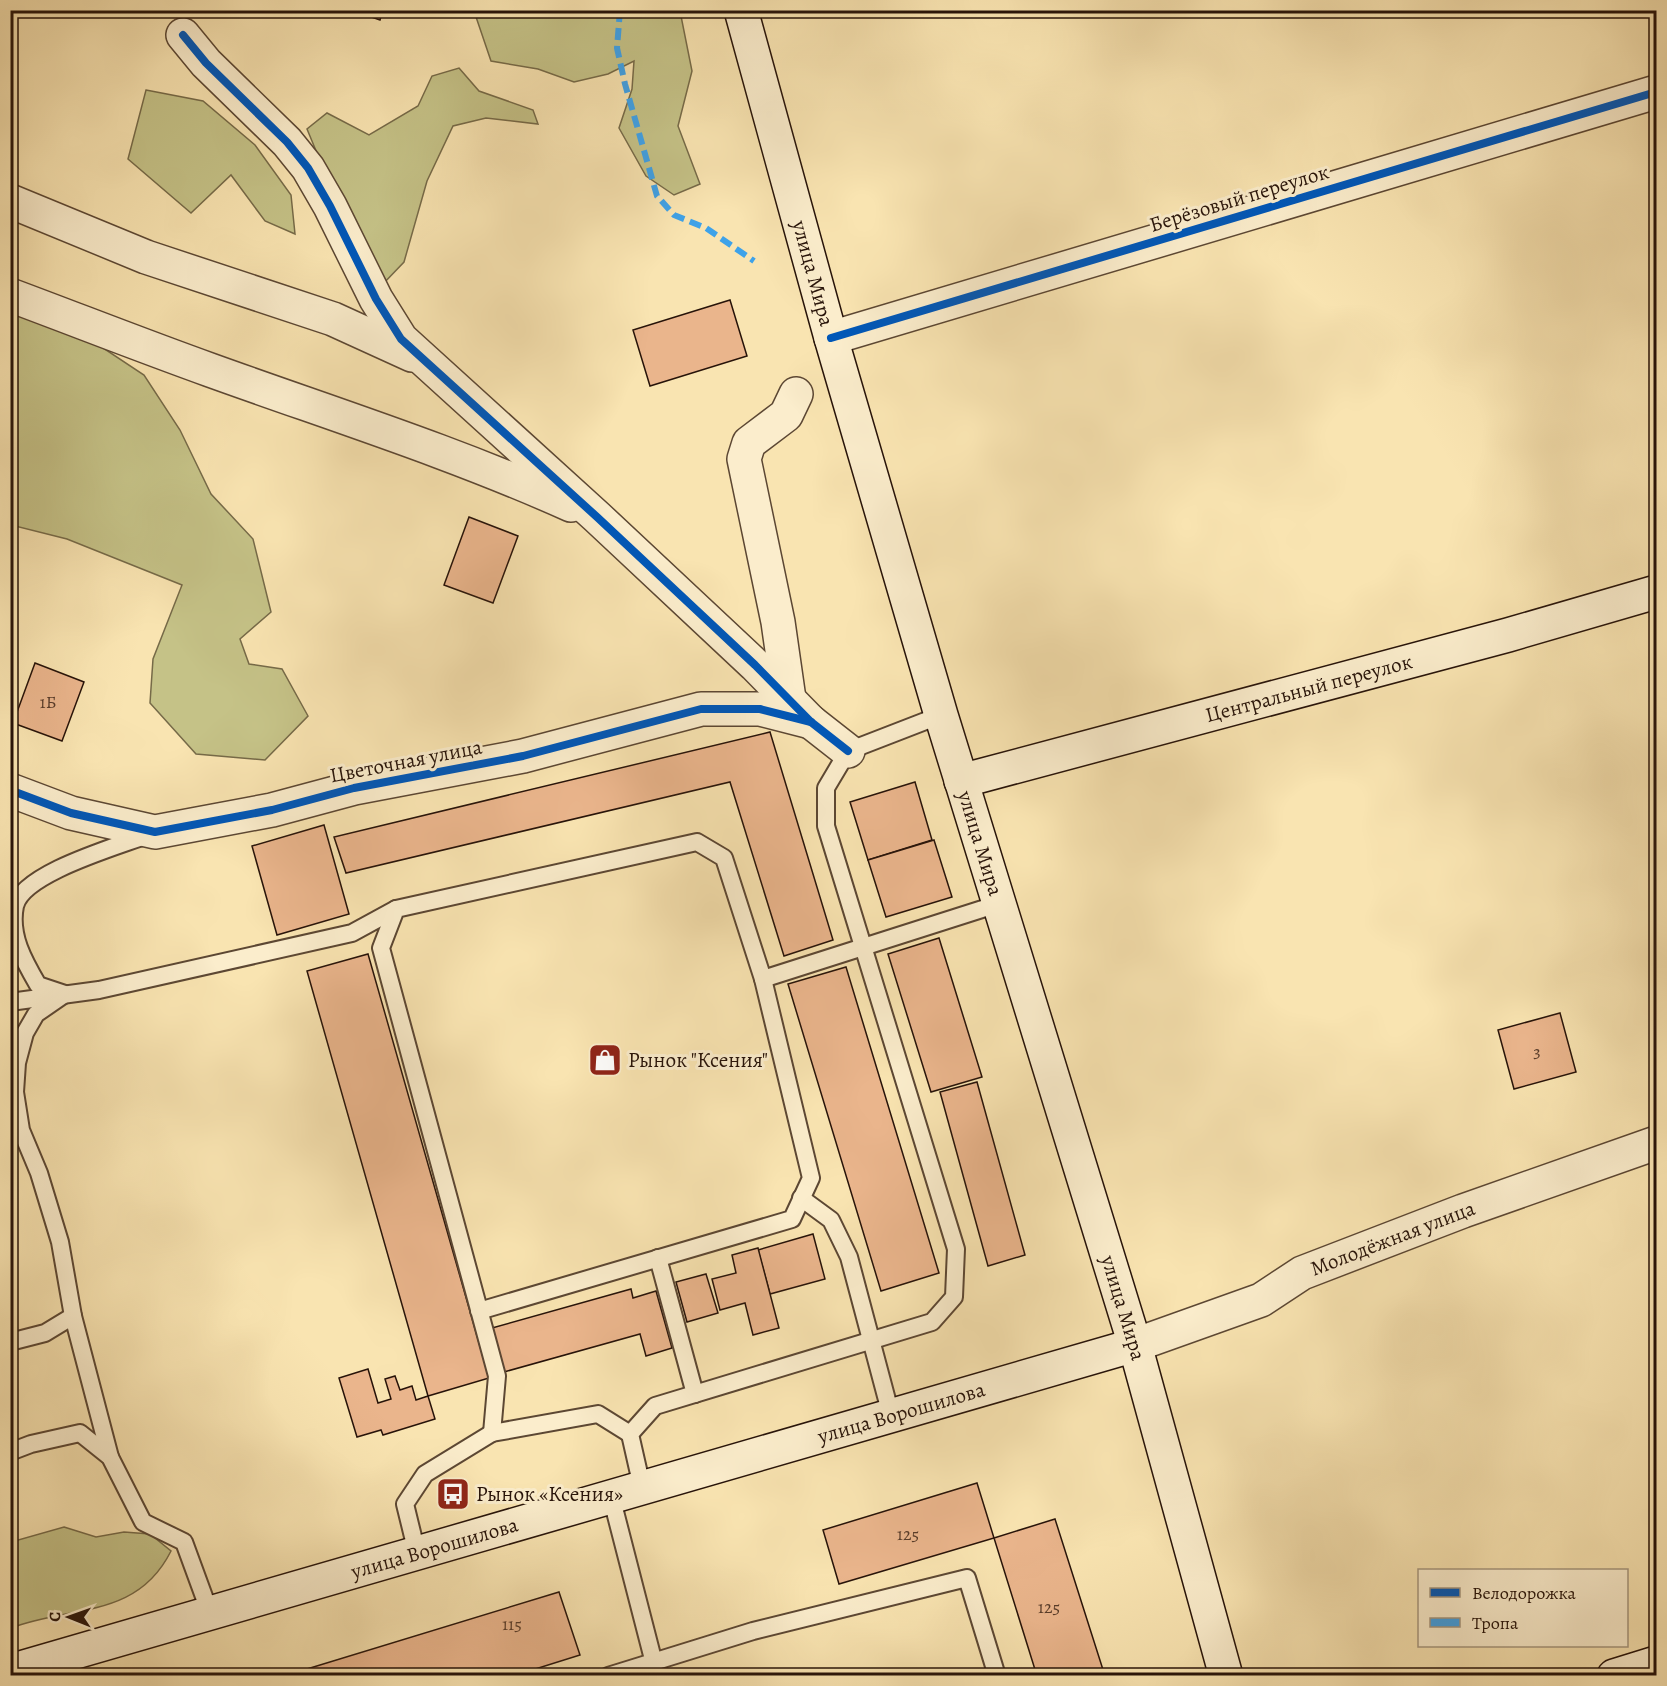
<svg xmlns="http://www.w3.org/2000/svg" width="1667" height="1686" viewBox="0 0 1667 1686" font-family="Alegreya,serif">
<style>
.green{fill:#c5c287;stroke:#766a48;stroke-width:1.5}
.building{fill:#eab58c;stroke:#271309;stroke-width:1.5}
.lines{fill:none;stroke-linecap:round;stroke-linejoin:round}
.lane-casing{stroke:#5c4733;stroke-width:20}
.street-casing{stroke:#5c4733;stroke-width:36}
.secondary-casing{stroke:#271309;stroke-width:36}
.lane{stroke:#fbedcc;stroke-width:16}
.street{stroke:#fbedcc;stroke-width:33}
.secondary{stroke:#fbedcc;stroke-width:33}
.quiet{stroke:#3ea2e9;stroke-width:6;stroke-dasharray:12 6;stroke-linecap:butt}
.cycleway-casing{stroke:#fbedcc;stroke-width:11}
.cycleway{stroke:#0057b8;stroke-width:8}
.labels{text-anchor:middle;stroke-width:6;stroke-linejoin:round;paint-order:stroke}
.number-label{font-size:18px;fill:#583c2a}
.street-label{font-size:21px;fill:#271309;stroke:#fbedcc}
.poi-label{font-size:21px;fill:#271309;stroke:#fbedcc;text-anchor:start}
</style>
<rect width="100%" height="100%" fill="#f9e4b1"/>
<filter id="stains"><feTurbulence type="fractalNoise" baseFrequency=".00333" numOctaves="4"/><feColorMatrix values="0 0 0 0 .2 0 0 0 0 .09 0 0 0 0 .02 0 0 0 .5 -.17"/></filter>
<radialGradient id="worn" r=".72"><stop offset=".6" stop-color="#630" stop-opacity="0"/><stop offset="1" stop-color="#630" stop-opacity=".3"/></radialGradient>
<g class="green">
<polygon points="474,11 680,11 692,71 678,126 700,184 674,195 646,176 619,128 632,89 634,61 608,74 574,82 538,69 491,61"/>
<polygon points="459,68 479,91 533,110 538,124 486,118 453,126 427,181 404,262 382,285 338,204 307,129 327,113 369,135 418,106 432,76"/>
<polygon points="146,90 203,101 255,145 291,195 295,234 265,221 231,175 191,213 128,159"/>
<polygon points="10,311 64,322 144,375 180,430 211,494 253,539 271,612 240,639 249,664 282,669 308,716 265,760 196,754 150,703 153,659 182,585 67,539 11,525"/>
<path d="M64,1527L96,1537L124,1532L150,1534L171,1551C137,1619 72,1605 11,1628V1542Z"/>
</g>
<g class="building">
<polygon points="352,10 383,10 380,20"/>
<polygon points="730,300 747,356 650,386 633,330"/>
<polygon points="469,517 518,536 493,603 444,585"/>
<polygon points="35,663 84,682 62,741 13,723"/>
<polygon points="770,732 833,940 784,956 730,782 346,873 334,837"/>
<polygon points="915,782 932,840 868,860 850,802"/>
<polygon points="324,825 349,914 277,935 252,846"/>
<polygon points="934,840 952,897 886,917 868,860"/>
<polygon points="939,938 982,1077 931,1092 888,954"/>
<polygon points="368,954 489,1378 428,1396 307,971"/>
<polygon points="846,967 939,1273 881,1291 788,984"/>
<polygon points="1560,1013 1576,1072 1514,1089 1498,1030"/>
<polygon points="977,1082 1025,1255 988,1266 940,1092"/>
<polygon points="813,1234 825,1279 770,1294 758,1250"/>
<polygon points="758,1248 779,1328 753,1335 745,1303 720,1310 712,1279 736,1273 732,1255"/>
<polygon points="706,1274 718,1313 687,1322 676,1282"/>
<polygon points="631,1289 633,1298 656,1291 672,1348 646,1356 640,1334 504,1372 492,1328"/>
<polygon points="368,1369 378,1403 391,1399 385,1379 395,1376 400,1390 412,1386 416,1400 428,1396 435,1419 383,1435 381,1430 357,1437 339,1378"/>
<polygon points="977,1483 994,1538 839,1584 823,1530"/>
<polygon points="1055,1519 1105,1676 1037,1676 994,1538"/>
<polygon points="559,1592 580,1655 513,1676 284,1676"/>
</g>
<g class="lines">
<defs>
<g id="lane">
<polyline points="763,979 998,904"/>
<polyline points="10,1002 99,990 352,933 396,909"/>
<polyline points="801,1198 831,1220 849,1257 891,1415"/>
<polyline points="658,1258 695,1394"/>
<polyline points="479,1311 792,1219 811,1178 763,979 724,858 697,842 396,909 381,948 497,1376 492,1433"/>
<polyline points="10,1342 45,1333 73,1316"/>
<polyline points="10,1452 31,1444 80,1433 110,1457 143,1522 184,1542 210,1613"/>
<path d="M110,1457L73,1316L60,1242L39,1173L21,1130L15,1092L17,1063L25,1033L36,1014L65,994L38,985C24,961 9,935 15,906C23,873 116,847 147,835"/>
<polyline points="642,1487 630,1434 655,1406 932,1322 954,1297 956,1249 826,826 826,788 848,751 941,715"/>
<polyline points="611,1496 654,1663"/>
<polyline points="417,1553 405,1504 425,1474 492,1433 598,1414 630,1434"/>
<polyline points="608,1676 753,1631 967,1578 997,1676"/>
</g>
<g id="street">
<polyline points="183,35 206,63 287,142 308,168 330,206 376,299 401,339 597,517 755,665 811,722 848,751"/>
<polyline points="10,201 146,257 333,319 412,355"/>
<path d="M10,295C77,320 143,346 210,370C332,414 453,452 571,505"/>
<polyline points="831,338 1656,92"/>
<polyline points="789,699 778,622 744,459 749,443 786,415 796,394"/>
<polyline points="10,790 71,813 155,832 272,810 354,788 523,756 701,709 760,709 811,722"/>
<path id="s1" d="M1135,1345L1261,1300L1302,1273L1463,1211L1656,1143"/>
</g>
<g id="secondary">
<path id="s2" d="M741,10L831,338L941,715L1135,1345L1226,1676"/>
<path id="s3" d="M961,781L1508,635L1656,592"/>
<path id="s4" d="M10,1671L1135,1345"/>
<polyline points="1614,1676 1656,1663"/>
</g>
</defs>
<use href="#lane" class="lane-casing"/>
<use href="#street" class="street-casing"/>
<use href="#secondary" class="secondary-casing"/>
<use href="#lane" class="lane"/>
<use href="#street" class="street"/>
<use href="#secondary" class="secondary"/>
<polyline class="quiet" points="620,10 617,48 625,84 657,196 674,215 706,228 754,261"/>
<defs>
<g id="cycleway">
<polyline points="183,35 206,63 287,142 308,168 330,206 376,299 401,339 597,517 755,665 811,722 848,751"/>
<polyline points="831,338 1656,92"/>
<polyline points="10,790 71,813 155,832 272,810 354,788 523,756 701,709 760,709 811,722"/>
</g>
</defs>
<use href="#cycleway" class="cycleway-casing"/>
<use href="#cycleway" class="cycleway"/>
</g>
<defs>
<symbol id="shop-square" viewBox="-11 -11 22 22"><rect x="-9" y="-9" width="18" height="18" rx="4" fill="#8f2418" stroke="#fbedcc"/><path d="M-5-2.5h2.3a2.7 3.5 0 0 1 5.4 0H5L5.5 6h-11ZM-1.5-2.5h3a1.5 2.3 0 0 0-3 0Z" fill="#fff"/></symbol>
<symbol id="bus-square" viewBox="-11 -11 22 22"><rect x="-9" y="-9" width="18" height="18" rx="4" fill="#8f2418" stroke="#fbedcc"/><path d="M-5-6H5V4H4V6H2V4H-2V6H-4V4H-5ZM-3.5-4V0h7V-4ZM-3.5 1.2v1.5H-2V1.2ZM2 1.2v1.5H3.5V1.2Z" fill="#fff"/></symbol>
</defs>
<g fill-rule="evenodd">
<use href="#shop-square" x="586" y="1041" width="38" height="38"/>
<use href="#bus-square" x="434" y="1475" width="38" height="38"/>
</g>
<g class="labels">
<g class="number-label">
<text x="48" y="708">1Б</text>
<text x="1537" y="1057">3</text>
<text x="908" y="1540">125</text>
<text x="1049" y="1613">125</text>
<text x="512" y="1630">115</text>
</g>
<g class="street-label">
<text transform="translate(1239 198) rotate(-17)" y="7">Берёзовый переулок</text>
<text dy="7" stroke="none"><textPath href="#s2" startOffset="273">улица Мира</textPath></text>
<text dy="7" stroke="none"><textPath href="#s3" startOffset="360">Центральный переулок</textPath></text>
<text transform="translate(406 761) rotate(-11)" y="7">Цветочная улица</text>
<text dy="7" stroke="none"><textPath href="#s2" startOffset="867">улица Мира</textPath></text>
<text dy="7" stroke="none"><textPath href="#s1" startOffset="280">Молодёжная улица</textPath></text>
<text dy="7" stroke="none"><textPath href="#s2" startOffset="1353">улица Мира</textPath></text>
<text dy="7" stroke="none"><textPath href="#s4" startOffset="928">улица Ворошилова</textPath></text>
<text dy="7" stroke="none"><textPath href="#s4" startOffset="442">улица Ворошилова</textPath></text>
</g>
<g class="poi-label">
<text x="628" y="1067">Рынок "Ксения"</text>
<text x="476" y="1501">Рынок «Ксения»</text>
</g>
</g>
<rect width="1667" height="1686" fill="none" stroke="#f9e4b1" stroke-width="36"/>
<rect x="12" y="12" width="1643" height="1662" fill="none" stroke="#271309" stroke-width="3"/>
<rect x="18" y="18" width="1631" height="1650" fill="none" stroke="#271309" stroke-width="1.5"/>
<rect x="1418" y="1569" width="210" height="78" fill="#fbedcc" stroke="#a6967e" stroke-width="1.5"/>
<rect x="1430" y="1588" width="30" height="9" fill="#0057b8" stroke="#a6967e" stroke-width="1.5"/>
<text x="1472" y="1599" font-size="18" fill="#271309">Велодорожка</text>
<rect x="1430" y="1618" width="30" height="9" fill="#3ea2e9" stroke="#a6967e" stroke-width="1.5"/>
<text x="1472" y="1629" font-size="18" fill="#271309">Тропа</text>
<g transform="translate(69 1617) rotate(271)" stroke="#fbedcc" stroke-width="4.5" paint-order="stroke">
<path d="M0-4.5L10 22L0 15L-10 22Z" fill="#271309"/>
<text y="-9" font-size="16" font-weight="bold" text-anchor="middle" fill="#271309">С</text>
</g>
<rect width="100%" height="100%" filter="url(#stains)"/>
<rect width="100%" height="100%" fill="url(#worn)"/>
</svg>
